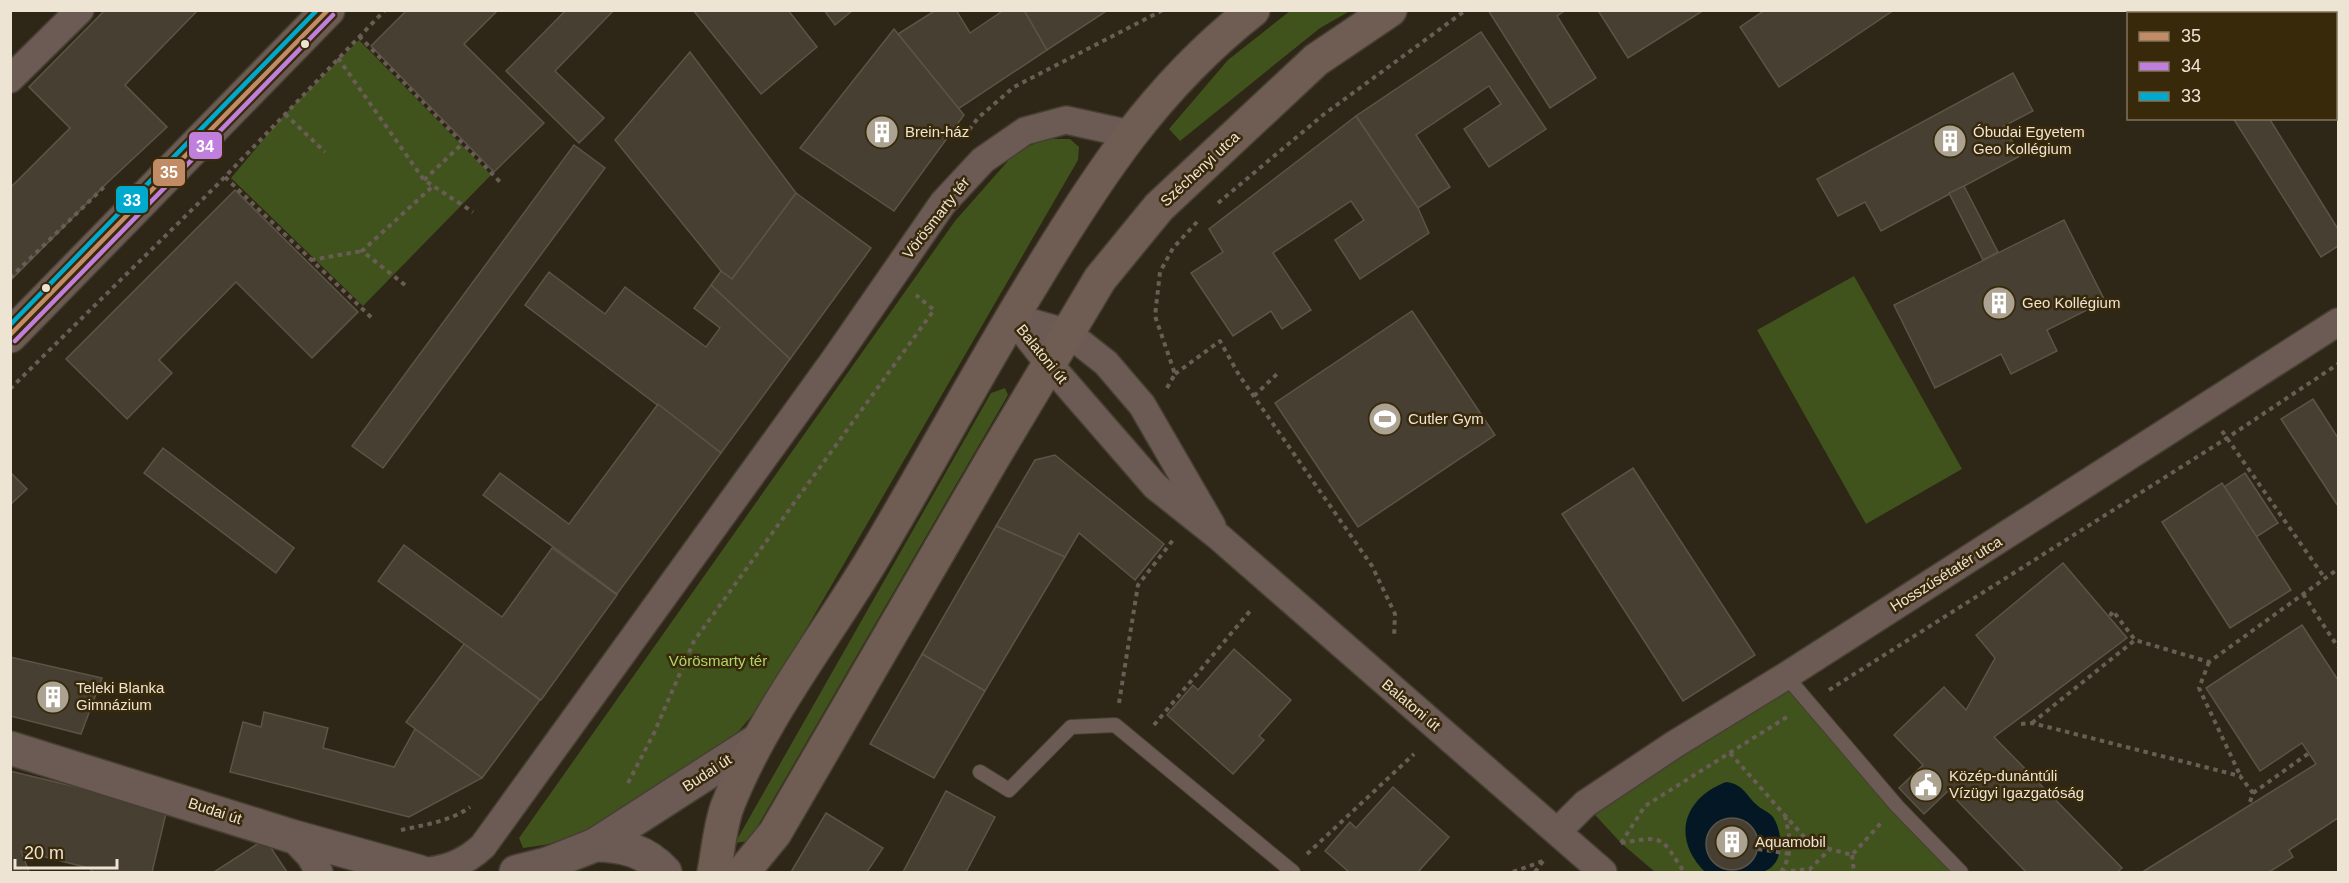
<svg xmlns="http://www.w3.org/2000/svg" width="2349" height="883" viewBox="0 0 2349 883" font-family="Arial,sans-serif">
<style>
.green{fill:#40531d}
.water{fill:#041725}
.building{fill:#463f32;stroke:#5b5447;stroke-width:1.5}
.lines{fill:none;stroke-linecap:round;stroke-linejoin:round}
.service-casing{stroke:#474032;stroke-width:16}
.minor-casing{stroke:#474032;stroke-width:30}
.tertiary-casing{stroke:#474032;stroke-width:36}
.secondary-casing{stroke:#474032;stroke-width:36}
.path{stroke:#6a5d56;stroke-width:4;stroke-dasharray:4.5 4.5;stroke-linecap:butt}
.service{stroke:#6c5b54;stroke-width:14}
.minor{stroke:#6c5b54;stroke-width:27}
.tertiary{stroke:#6c5b54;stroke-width:33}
.secondary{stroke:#6f5c53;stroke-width:33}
.bus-1-casing{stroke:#39290b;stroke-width:9}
.bus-2-casing{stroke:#39290b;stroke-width:9}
.bus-3-casing{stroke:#39290b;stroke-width:9}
.bus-1{stroke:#c18c65;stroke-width:4.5}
.bus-2{stroke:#c07fdc;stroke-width:4.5}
.bus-3{stroke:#00a9ce;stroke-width:4.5}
.bus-dot{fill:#eee4d4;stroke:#39290b;stroke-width:2}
.labels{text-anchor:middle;stroke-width:5;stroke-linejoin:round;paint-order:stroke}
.poi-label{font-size:15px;fill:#eee4d4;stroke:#39290b;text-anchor:start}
.street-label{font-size:15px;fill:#eee4d4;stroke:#39290b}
.park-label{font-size:15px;fill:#acd967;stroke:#39290b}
.line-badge{stroke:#39290b;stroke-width:2}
.badge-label{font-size:16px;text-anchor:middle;font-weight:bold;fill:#fff}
</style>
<rect width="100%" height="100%" fill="#2e2616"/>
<g class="green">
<polygon points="1290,11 1350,11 1320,28 1180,141 1169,129 1228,60"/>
<polygon points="359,40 491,175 363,306 231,178 285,114"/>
<polygon points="1044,139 1070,139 1079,147 1078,160 765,700 738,732 610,819 567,839 544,845 523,848 519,838 955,221 1015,153"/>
<polygon points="1854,276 1962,469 1866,524 1757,330"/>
<polygon points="1005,388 1008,395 749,841 735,843 991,393"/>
<polygon points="1786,676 1961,872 1655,872 1621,843 1585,804"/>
</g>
<path class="water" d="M1726,782C1744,784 1746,796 1758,806C1763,810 1769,812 1773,817C1783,832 1785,863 1765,871C1755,876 1718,873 1705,872C1672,839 1682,799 1726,782Z"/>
<g class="building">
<polygon points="105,10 198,10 125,85 167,127 108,182 10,281 10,188 70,128 29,87"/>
<polygon points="407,10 498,10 464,44 544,123 494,172 371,46"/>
<polygon points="566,10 614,10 555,71 604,118 579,143 506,71"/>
<polygon points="693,10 788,10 817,47 761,94"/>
<polygon points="824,10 853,10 835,25"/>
<polygon points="936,10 956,10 970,33 1004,10 1024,10 1047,50 958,109 898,34"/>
<polygon points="1024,10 1108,10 1047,50"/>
<polygon points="1488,10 1566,10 1557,16 1596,78 1550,108"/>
<polygon points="1602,10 1700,10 1701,12 1628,58 1599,12"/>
<polygon points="1765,10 1894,10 1779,87 1740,27"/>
<polygon points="2165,10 2200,10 2202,14 2167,14"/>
<polygon points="2325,10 2338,10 2338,30 2336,25 2336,14 2327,14"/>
<polygon points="894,29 964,115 894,211 800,148"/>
<polygon points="1481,32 1546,129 1489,167 1464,129 1501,104 1489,86 1416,135 1450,187 1418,208 1356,116"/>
<polygon points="690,52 796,193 732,279 721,271 615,140"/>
<polygon points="2013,73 2033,111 2004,126 2020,156 1881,231 1865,202 1838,216 1817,179"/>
<polygon points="1356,116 1418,208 1429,233 1360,279 1335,240 1364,220 1351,201 1273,253 1311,310 1282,329 1271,311 1233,336 1191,273 1223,252 1209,229"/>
<polygon points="2233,118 2269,118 2338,229 2338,246 2321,257"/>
<polygon points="574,145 605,168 383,468 352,446"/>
<polygon points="1964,186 1998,252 1983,260 1949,193"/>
<polygon points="235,190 358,312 312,358 236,282 159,360 172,373 127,419 66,359"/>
<polygon points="796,193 871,248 790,359 711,285 721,271 732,279"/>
<polygon points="2064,220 2105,301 2047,330 2057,351 2011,374 2001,354 1935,388 1894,305"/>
<polygon points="549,272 605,314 625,287 706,347 720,328 694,308 711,285 790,359 721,453 525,305"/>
<polygon points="1412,311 1495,435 1358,527 1275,403"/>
<polygon points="2313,399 2338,438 2338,506 2281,419"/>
<polygon points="658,404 721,453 617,594 483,495 500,473 569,524"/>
<polygon points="163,448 294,548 276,573 144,473"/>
<polygon points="1055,455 1164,544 1135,580 1079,533 1065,557 996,526 1035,460"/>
<polygon points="1633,468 1755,655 1683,701 1562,514"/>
<polygon points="10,472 27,489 10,505"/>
<polygon points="2245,473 2278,523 2256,537 2224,487"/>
<polygon points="2222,483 2291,590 2230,628 2162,522"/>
<polygon points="996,526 1065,557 985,691 922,654"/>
<polygon points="404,545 502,617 552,548 617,595 541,700 378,581"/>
<polygon points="2063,563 2127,638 1994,737 2122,868 2117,872 2026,872 1948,791 1924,814 1899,788 1923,765 1894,735 1944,687 1966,710 1995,658 1976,635"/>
<polygon points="2302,625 2338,680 2338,818 2289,850 2293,857 2269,872 2145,872 2144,871 2316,764 2302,743 2260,771 2206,688"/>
<polygon points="464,644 540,700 482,778 406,722"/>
<polygon points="1234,649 1291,700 1259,736 1264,740 1233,774 1167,715 1193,685 1198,690"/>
<polygon points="922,654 985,691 934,778 870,744"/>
<polygon points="10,657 102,678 81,734 10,716"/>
<polygon points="264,712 328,728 323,748 394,767 415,729 482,778 409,817 230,772 243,722 261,727"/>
<polygon points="10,771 167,809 152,872 93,872 89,868 21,851 29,872 10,872"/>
<polygon points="1393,787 1449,837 1418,872 1349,872 1325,851 1350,822 1356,828"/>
<polygon points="946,791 995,817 966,872 903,872"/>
<polygon points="826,813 883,848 867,872 791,872"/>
<circle cx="1732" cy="844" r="26"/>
<polygon points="265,839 287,872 214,872"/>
</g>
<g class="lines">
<defs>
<g id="service">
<polyline points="1786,676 1897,806 1961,872"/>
<polyline points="980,772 1009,790 1071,727 1115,725 1293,872"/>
</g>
<g id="minor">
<polyline points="10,79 80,10"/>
<polyline points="1012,317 1049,364 1155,486 1219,537 1603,872"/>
<polyline points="1012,317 1068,333 1106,363 1142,405 1212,526"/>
<polyline points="1558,831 1585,804 1675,744 1786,676 2338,322"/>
<polyline points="291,836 310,856 319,872"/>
<path d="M419,872C444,870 464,864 483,846L835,359L943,203L983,160L1025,131L1066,120L1130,134"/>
</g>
<g id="tertiary">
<polyline points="10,336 328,10"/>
<polyline points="10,748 291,836 420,872"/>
<path d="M595,845C623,845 646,851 665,872"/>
<polyline points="516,872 547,864 595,845 758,740"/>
</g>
<g id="secondary">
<path d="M714,872C718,851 720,827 727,807C761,719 825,638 873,558C928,466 978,372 1034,281C1097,177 1155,87 1253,10"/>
<polyline points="743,872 775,833 993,458 1100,279 1159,207 1316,60 1390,10"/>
</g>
</defs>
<use href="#service" class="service-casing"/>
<use href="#minor" class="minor-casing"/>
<use href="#tertiary" class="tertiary-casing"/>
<use href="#secondary" class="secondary-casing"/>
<g class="path">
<polyline points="359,36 501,183"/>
<polyline points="338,58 424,180 473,212"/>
<polyline points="285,114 325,152"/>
<polyline points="969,130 978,118 1014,87 1163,10"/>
<polyline points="225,177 374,320"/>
<polyline points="424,180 462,144"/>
<polyline points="1218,203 1323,115 1466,10"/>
<polyline points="311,260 362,251"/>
<polyline points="10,278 104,187"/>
<polyline points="405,285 362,251 432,187"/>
<polyline points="1175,374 1220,341 1239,375 1372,566 1395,614 1394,638"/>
<polyline points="1167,388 1175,374 1155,316 1160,272 1173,248 1197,222"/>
<polyline points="10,389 220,182 385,10"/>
<polyline points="1254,396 1277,374"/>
<polyline points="2222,431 2324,577"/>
<polyline points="2303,594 2338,647"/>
<polyline points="2110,616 2113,611 2135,640"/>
<polyline points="2209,662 2199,688 2240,775"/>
<polyline points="1829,690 2227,438 2338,364"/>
<polyline points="1119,703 1138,585 1173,540"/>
<polyline points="2032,723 2135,640 2209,662 2338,569"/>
<polyline points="2021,724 2032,723 2240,776 2253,793 2249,805"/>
<polyline points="1154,725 1250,611"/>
<polyline points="1730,753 1805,838 1830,849"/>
<polyline points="628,783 654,733 694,641 934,310 916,295"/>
<polyline points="2253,793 2309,753"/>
<path d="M401,830C424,825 451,821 470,807"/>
<polyline points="1621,843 1645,806 1790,715"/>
<path d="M1621,843C1665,835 1661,837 1684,872"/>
<polyline points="1758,849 1790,854"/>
<polyline points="1307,854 1414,754"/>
<polyline points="1852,855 1854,872"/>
<polyline points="1513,872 1543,861"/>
<polyline points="1535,872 1543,861"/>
<path d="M1781,872C1794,851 1790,839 1785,816"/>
<polyline points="1782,872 1810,869 1830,849 1852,855 1881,823"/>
</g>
<use href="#service" class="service"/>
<use href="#minor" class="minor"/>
<use href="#tertiary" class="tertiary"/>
<use href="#secondary" class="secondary"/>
<defs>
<polyline id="bus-1" points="10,335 328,10"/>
<polyline id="bus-2" points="15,341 333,15"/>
<polyline id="bus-3" points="10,325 317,10"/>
</defs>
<use href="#bus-1" class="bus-1-casing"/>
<use href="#bus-2" class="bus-2-casing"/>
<use href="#bus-3" class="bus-3-casing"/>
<use href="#bus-1" class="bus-1"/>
<use href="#bus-2" class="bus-2"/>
<use href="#bus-3" class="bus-3"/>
</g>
<defs>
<symbol id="building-disc" viewBox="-11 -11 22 22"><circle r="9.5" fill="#aba292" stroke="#39290b"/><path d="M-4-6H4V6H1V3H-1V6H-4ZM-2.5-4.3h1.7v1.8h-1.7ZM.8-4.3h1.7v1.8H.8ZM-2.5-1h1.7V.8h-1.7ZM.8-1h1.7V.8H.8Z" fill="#fff"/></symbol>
<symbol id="stadium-disc" viewBox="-11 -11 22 22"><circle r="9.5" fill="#aba292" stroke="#39290b"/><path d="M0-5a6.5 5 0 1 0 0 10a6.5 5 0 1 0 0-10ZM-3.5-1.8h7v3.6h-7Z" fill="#fff"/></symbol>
<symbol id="civic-disc" viewBox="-11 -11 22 22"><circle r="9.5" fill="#aba292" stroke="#39290b"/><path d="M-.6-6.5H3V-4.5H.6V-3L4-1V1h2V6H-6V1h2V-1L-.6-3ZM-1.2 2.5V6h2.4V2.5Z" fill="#fff"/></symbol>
</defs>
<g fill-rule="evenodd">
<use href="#building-disc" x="863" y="113" width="38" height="38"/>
<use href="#building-disc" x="1931" y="122" width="38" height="38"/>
<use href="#building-disc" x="1980" y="284" width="38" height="38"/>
<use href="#stadium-disc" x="1366" y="400" width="38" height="38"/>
<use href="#building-disc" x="34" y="678" width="38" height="38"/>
<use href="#civic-disc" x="1907" y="766" width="38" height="38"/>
<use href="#building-disc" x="1713" y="823" width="38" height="38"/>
</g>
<g class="bus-dot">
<circle cx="305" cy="44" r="5"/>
<circle cx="46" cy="288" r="5"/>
</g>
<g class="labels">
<g class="poi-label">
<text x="905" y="137">Brein-ház</text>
<text x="1973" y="137">Óbudai Egyetem<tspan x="1973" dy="17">Geo Kollégium</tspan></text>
<text x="2022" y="308">Geo Kollégium</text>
<text x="1408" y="424">Cutler Gym</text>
<text x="76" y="693">Teleki Blanka<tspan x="76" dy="17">Gimnázium</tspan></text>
<text x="1949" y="781">Közép-dunántúli<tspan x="1949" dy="17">Vízügyi Igazgatóság</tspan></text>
<text x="1755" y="847">Aquamobil</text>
</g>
<g class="street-label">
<text transform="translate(1200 169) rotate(-43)" y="5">Széchenyi utca</text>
<text transform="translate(936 218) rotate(-52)" y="5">Vörösmarty tér</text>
<text transform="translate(1042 354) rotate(51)" y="5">Balatoni út</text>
<text transform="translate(1946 574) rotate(-32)" y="5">Hosszúsétatér utca</text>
<text transform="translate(1411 705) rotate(40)" y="5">Balatoni út</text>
<text transform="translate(707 773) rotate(-33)" y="5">Budai út</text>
<text transform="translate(215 811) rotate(18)" y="5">Budai út</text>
</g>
<g class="park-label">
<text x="718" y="666">Vörösmarty tér</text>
</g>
</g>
<g class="line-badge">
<rect x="188" y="131" width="35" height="29" rx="6" fill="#c07fdc"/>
<rect x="152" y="158" width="34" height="29" rx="6" fill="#c18c65"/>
<rect x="115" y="185" width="34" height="29" rx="6" fill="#00a9ce"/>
</g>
<g class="badge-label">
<text x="205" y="152">34</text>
<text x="169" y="178">35</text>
<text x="132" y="206">33</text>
</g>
<rect width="2349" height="883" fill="none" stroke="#eee4d4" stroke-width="24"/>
<rect x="2127" y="12" width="210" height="108" fill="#39290b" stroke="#81745b" stroke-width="1.5"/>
<rect x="2139" y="32" width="30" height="9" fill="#c18c65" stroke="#81745b" stroke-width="1.5"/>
<text x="2181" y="42" font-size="18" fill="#eee4d4">35</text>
<rect x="2139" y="62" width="30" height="9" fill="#c07fdc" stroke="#81745b" stroke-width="1.5"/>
<text x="2181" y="72" font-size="18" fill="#eee4d4">34</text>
<rect x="2139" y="92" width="30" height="9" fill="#00a9ce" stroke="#81745b" stroke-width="1.5"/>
<text x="2181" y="102" font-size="18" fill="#eee4d4">33</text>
<path d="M15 859v9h102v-9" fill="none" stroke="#eee4d4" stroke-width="3"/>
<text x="24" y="859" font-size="18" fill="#eee4d4" stroke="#39290b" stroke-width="4.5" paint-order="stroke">20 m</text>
</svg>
